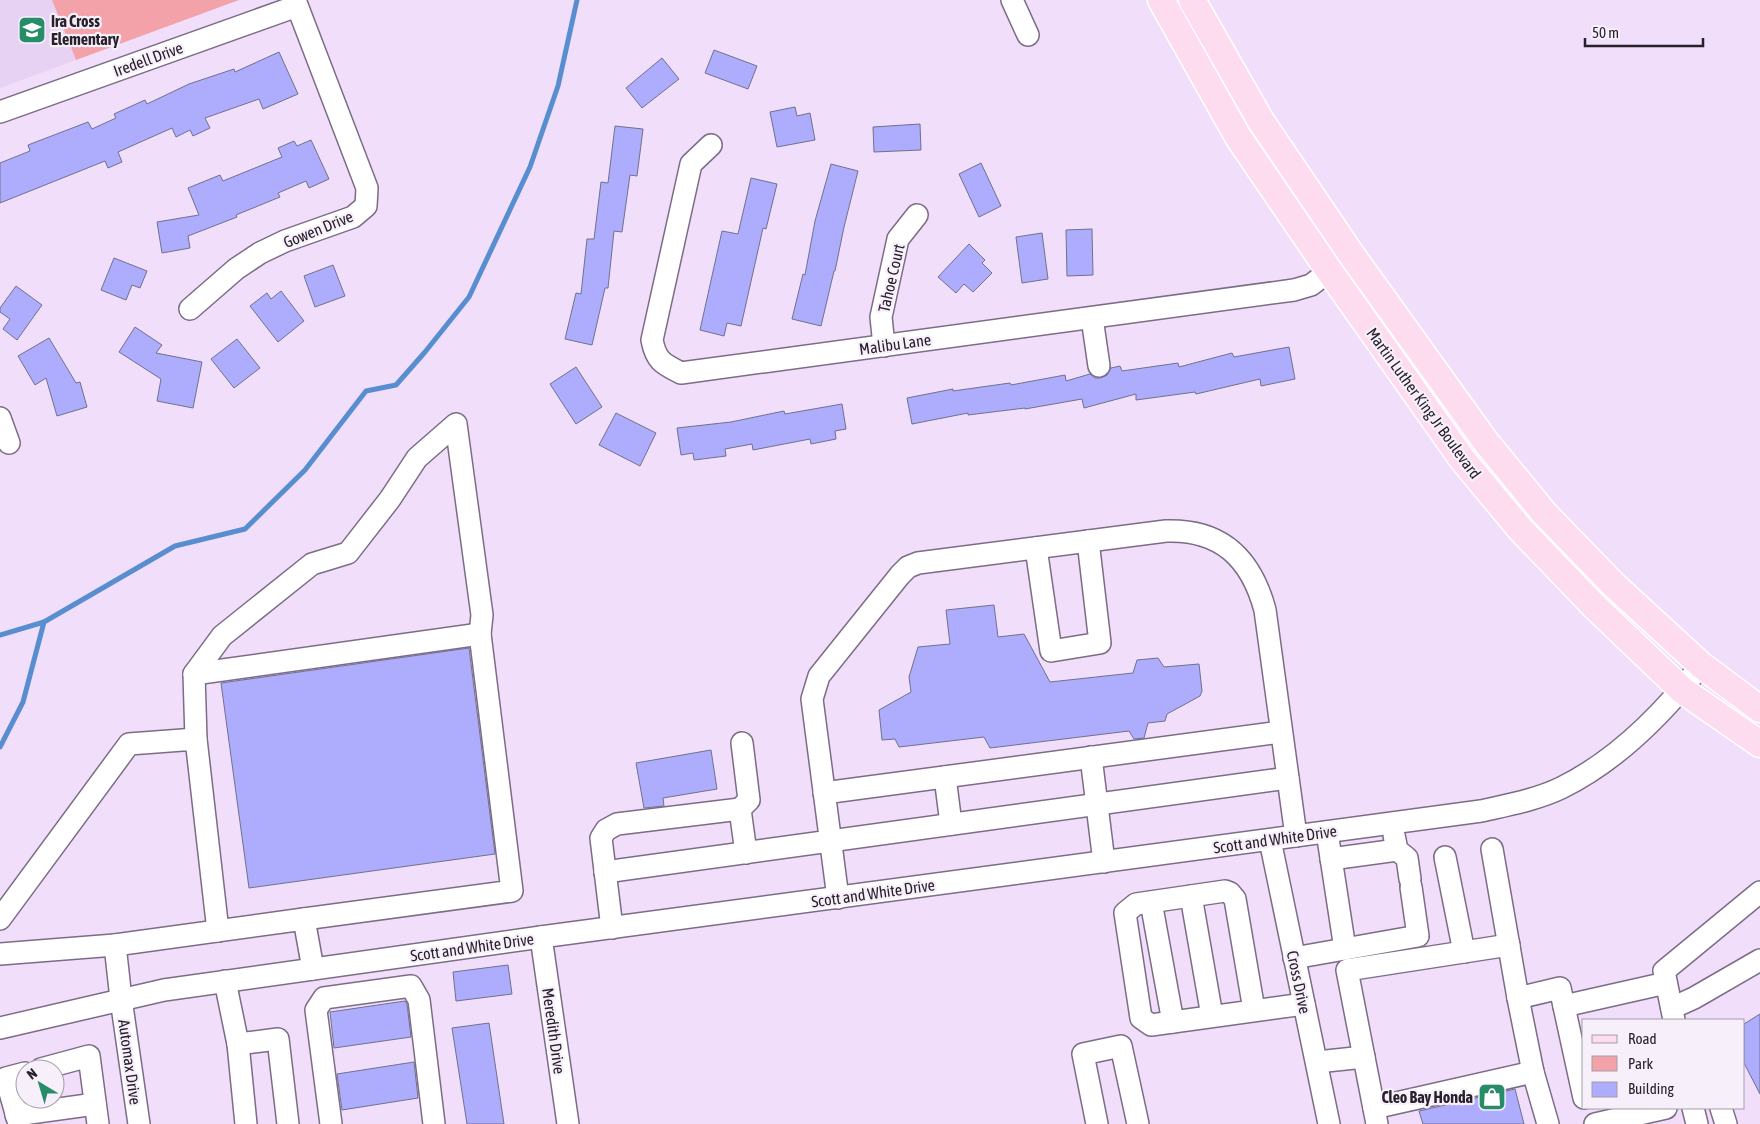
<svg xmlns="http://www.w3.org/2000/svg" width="1760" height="1124" viewBox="0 0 1760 1124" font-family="'Asap Condensed',sans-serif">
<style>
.built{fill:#e8d2f4}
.green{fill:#f3a2a9}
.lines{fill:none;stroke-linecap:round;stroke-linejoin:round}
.stream{stroke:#588ed0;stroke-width:5}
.building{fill:#adacfd;stroke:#70718c}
.minor-casing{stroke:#7c6c85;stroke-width:24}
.major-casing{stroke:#fff;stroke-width:29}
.minor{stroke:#fff;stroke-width:21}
.major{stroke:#fddcef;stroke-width:26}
.labels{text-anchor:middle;stroke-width:4.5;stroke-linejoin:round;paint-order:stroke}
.poi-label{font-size:16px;font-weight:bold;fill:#28212b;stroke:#f7f0fb;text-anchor:start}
.street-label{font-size:16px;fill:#28212b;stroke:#f7f0fb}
</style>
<rect width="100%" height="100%" fill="#f0defa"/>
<polygon class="built" points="0,0 52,0 76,60 0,88"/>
<polygon class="green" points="52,0 239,0 76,60"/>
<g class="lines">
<g class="stream">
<polyline points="0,635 44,622"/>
<polyline points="0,747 23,702 44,622 175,546 245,529 305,470 366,391 396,385 425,352 469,297 530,167 558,86 577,0"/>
</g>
</g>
<g class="building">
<polygon points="714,50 757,66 748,89 705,73"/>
<polygon points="279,52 298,94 263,109 259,99 205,118 210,128 193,136 190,130 176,137 172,128 118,152 122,162 108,168 105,161 0,203 0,163 30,151 28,145 88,122 92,129 116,118 114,114 145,100 147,104 189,84 234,69 235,72"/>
<polygon points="662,58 679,79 642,108 626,88"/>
<polygon points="795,107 797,116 810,113 815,140 777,147 770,112"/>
<polygon points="920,124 921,150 874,152 873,127"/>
<polygon points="615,126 643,129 637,176 630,175 622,232 614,231 608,288 605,288 592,345 565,339 576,293 581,294 587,239 594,239 601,182 608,183"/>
<polygon points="311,140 329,179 309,188 306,181 278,193 280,197 236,215 237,217 188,236 190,248 162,253 157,222 199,215 188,188 220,175 223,181 282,157 278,148 294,141 297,146"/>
<polygon points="981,163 1001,206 979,217 959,174"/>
<polygon points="831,164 858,171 844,227 835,271 834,271 821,326 792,319 803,274 805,275 815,221"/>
<polygon points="751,178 777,184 766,229 763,228 741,326 727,323 724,336 700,330 722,231 738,234"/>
<polygon points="1092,229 1093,275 1067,276 1066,230"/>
<polygon points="1042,233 1048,279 1022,283 1016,237"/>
<polygon points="969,244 985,260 982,263 992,273 973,292 964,284 956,293 938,277"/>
<polygon points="114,258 147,271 140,288 132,285 126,300 101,290"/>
<polygon points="333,265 345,296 315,307 304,276"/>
<polygon points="16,286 42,305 17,340 3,329 10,319 0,312 0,308"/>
<polygon points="281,291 304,321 278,342 250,306 267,293 271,299"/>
<polygon points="135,327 162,345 156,353 202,362 193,408 157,401 161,379 119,352"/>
<polygon points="49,338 76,383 80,382 87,407 57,416 46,378 35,385 18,356"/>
<polygon points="237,339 260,368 234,388 211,359"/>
<polygon points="1289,347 1295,379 1261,386 1260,379 1196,394 1195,392 1136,400 1136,394 1084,408 1082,399 1025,409 1025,408 968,415 968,413 912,424 907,398 953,389 953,391 1010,383 1011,385 1065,375 1066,381 1090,374 1095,378 1100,378 1107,375 1111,368 1120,366 1122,371 1178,363 1179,367 1232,353 1234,357"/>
<polygon points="576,367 602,407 576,424 550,384"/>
<polygon points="842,404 846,429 835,431 836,439 811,444 810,439 753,450 752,444 725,449 726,456 694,460 693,453 681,455 677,428 731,422 784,411 785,414"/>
<polygon points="616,413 656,433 640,466 599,445"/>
<polygon points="994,605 998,637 1024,634 1050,682 1133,673 1137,660 1158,658 1164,667 1199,664 1202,691 1200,696 1167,714 1165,721 1148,723 1144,738 1134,739 1129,731 990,748 984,737 899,747 895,739 882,740 879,710 911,692 909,677 918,647 950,644 946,610"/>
<polygon points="469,648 495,854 249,888 221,683"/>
<polygon points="711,750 717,789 663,798 664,806 644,808 636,763"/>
<polygon points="508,965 512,994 456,1001 453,972"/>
<polygon points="405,1001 407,1004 411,1037 334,1048 330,1012"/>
<polygon points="1760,1014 1760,1094 1744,1063 1744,1024"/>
<polygon points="489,1023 504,1124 467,1124 452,1028"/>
<polygon points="414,1062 418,1098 342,1110 337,1074"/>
<polygon points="1515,1089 1524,1124 1423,1124 1419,1111"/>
</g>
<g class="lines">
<defs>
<g id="minor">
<polyline points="1012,0 1028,35"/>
<polyline points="0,112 297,6"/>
<path d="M711,145L691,164L652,340C656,361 663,364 681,373L1294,290L1311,285L1341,262"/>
<polyline points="190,309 236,269 260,253 285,241 353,217 366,206 367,188 295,0"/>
<polyline points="1092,318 1099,366"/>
<polyline points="884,346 881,317 898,239 917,215"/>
<polyline points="0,418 9,443"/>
<polyline points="1036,548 1051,651 1100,643 1088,541"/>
<polyline points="194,674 222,636 312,564 348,553 390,499 417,458 456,424 482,615 480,634"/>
<polyline points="196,739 194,674 480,634 512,891 304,919"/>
<polyline points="742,743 749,800 740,809 746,853"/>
<polyline points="1091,757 1104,862"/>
<polyline points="945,777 951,824"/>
<polyline points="824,793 1281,732"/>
<polyline points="1327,832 1345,949"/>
<polyline points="1394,835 1397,850 1407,858 1410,879"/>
<polyline points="1270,840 1329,1124"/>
<polyline points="1492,849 1518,998 1560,988 1584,1098"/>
<polyline points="1445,857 1464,952"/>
<polyline points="1331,859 1397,850"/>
<polyline points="605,872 1288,778"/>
<polyline points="1191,896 1212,1016"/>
<path d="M838,898L812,699L819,676L900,575L908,567L918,563L1166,531C1221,529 1251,558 1265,610L1296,836"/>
<polyline points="1151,902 1173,1022"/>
<polyline points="0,919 129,744 196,739 218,931"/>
<polyline points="612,928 601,838 606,830 617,824 740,809"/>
<polyline points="541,937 568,1124"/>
<polyline points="0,954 115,945"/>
<polyline points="1294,958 1418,936 1411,887"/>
<polyline points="225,981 238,1044 246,1124"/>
<polyline points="1518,998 1533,1072 1548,1124"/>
<polyline points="1564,1006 1666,983"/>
<polyline points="1672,1008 1694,998 1760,960"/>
<polyline points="1254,1010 1235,899 1230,893 1225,891 1136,904 1125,913 1141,1018 1151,1025 1304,1004"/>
<polyline points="1674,1020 1664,971 1760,892"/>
<path d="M0,1028L164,990L541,937L1481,811C1507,805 1536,800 1561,788C1618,760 1663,714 1701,665"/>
<polyline points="238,1044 278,1039 288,1124"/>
<polyline points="1317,1062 1364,1057"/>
<polyline points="41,1069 89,1056 98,1124"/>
<polyline points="1374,1108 1533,1072"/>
<polyline points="1693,1108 1697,1124"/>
<polyline points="1721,1108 1726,1124"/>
<polyline points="16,1115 95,1104"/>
<polyline points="19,1124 6,1078 25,1073"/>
<polyline points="139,1124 121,999 115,945 304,919 313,969"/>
<polyline points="331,1124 316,1010 324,998 411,986 419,1000 434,1124"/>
<polyline points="1097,1124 1083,1054 1121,1046 1138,1124"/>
<polyline points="1377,1124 1347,970 1509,945"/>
<polyline points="1595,1124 1666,1108"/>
</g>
<g id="major">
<polyline points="1161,0 1238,137 1330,272 1462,459 1520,529 1594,606 1682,690 1760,744"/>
<polyline points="1192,0 1261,121 1351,254 1486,442 1545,514 1615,586 1701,665 1760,709"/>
</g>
</defs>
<use href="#minor" class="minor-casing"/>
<use href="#major" class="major-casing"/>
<use href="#minor" class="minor"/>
<use href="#major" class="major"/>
</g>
<defs>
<symbol id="school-square" viewBox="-11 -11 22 22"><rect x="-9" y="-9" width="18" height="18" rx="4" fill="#278d69" stroke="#f7f0fb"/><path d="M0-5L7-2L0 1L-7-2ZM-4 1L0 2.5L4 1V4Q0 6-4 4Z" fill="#fff"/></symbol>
<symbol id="shop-square" viewBox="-11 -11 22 22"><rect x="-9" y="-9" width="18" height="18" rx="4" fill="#278d69" stroke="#f7f0fb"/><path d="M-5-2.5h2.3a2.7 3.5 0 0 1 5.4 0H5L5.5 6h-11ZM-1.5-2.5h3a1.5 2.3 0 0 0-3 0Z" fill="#fff"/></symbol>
</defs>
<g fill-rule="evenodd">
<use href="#school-square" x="16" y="14" width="32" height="32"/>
<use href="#shop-square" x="1476" y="1081" width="32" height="32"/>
</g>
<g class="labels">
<g class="poi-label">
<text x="51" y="27">Ira Cross<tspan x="51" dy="18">Elementary</tspan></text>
<text x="1473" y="1103" text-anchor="end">Cleo Bay Honda</text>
</g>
<g class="street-label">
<text transform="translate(148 59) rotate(-20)" y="6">Iredell Drive</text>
<text transform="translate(318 229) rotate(-22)" y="6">Gowen Drive</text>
<text transform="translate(891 278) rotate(-77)" y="6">Tahoe Court</text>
<text transform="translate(895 344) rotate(-8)" y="6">Malibu Lane</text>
<text transform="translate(1424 403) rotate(54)" y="6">Martin Luther King Jr Boulevard</text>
<text transform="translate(1275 839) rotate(-8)" y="6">Scott and White Drive</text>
<text transform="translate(873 893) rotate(-8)" y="6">Scott and White Drive</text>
<text transform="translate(472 947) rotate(-8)" y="6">Scott and White Drive</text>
<text transform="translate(1299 982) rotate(78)" y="6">Cross Drive</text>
<text transform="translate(554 1031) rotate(82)" y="6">Meredith Drive</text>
<text transform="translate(130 1062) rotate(82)" y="6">Automax Drive</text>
</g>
</g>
<rect x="1582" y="1019" width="162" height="90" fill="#f7f0fb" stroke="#a49da8"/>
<rect x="1592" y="1035" width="25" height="8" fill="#fddcef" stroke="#a49da8"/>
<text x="1628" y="1044" font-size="15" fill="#28212b">Road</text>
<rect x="1592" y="1056" width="25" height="15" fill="#f3a2a9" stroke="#a49da8"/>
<text x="1628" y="1069" font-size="15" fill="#28212b">Park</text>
<rect x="1592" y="1082" width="25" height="15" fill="#adacfd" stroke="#a49da8"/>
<text x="1628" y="1094" font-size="15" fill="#28212b">Building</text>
<g transform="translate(40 1084) rotate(322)"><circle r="24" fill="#f7f0fb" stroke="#a49da8"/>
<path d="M0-4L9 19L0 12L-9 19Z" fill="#278d69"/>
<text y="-8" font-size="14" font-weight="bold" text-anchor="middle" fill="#28212b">N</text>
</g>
<path d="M1585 38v8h118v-8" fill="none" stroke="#28212b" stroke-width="2.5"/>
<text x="1592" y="38" font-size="15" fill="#28212b" stroke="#f7f0fb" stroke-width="4" paint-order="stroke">50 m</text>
</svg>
